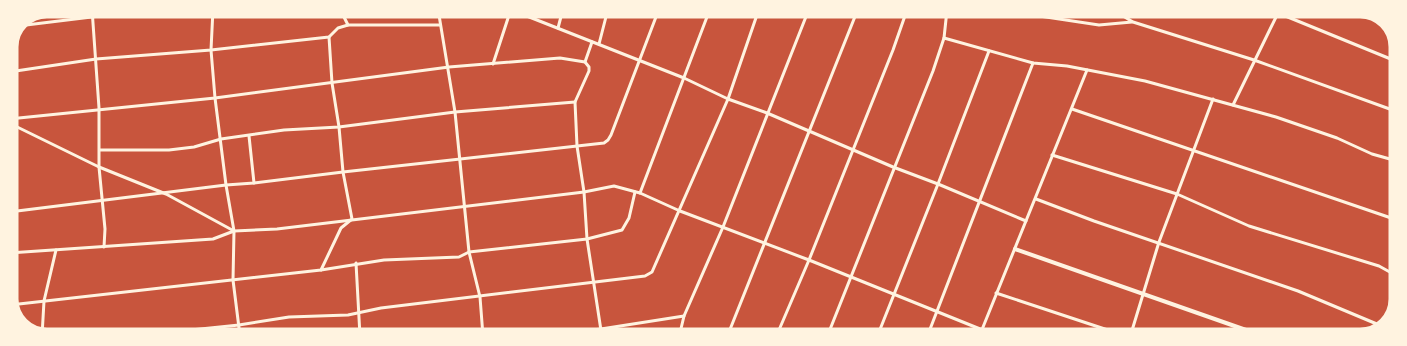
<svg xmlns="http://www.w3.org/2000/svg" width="1407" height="346" viewBox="0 0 1407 346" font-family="'Nunito Sans',sans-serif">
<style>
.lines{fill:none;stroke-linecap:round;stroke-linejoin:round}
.minor{stroke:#fff3e0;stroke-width:3}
.tertiary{stroke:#fff3e0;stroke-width:4}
.rim{fill:none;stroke:#fff3e0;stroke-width:5}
</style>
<rect width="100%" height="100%" fill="#c8553d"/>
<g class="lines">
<g class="minor">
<polyline points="92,9 99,108 99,167 105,229 104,247"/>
<polyline points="213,9 211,50 215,98 226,185 234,231 233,280 240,336"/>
<polyline points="333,9 344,17 348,25"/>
<polyline points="438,9 455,112 469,252 480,297 483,336"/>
<polyline points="509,9 684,78 728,99 767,113 893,167 938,184 1026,221"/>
<polyline points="999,10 1099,25 1132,22"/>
<polyline points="1113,10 1133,22 1254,60 1398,112"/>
<polyline points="1263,10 1278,13 1398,62"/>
<polyline points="18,26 157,9"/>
<polyline points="558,28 563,9"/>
<polyline points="944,38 1033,63 1067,66 1145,81 1276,117 1337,138 1372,154 1397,161"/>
<polyline points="599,44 608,9"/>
<polyline points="585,62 592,42"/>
<polyline points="493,64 511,9"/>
<polyline points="9,72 96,59 211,50 329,37 338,28 348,25 440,25"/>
<polyline points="1233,105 1278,13"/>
<polyline points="1072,109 1397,220"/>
<polyline points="9,119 215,98 449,67 560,58 585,62 589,67 589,71 575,102 577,146 584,192 587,239 602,337"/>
<polyline points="9,123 99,167 166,194 234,231"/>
<polyline points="249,136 254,183"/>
<polyline points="100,150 169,150 194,147 221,139 284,130 339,127 455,112 575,102"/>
<polyline points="1052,155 1177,194 1249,226 1379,266 1397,276"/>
<polyline points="640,193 710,9"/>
<polyline points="1036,199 1094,221 1298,291 1384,327"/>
<polyline points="9,212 226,185 254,183 343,172 604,143 608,140 611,135 659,9"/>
<polyline points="9,253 213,239 234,231 277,229 584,192 614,186 640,193 680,211 809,260 1000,337"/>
<polyline points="356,263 360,336"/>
<polyline points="321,270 341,228 352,219 343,172 339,127 332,83 329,37"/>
<polyline points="996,293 1129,337"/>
<polyline points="10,305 321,270 384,260 459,257 469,252 587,239 622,230 629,218 635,192"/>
<polyline points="42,336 44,301 56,250"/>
<polyline points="133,336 239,325 289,317 348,315 381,308 645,276 652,272 728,99 759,9"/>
<polyline points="535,337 601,329 684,316"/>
<polyline points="679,337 684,316 723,227 809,9"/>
<polyline points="727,337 858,9"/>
<polyline points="776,337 809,260 893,50 907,10"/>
<polyline points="827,337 933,71 944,38 947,10"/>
<polyline points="877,337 938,184 989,51"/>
<polyline points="927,337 1033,63"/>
<polyline points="979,337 1087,70"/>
<polyline points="1130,337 1159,242 1213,99"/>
</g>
<polyline class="tertiary" points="1015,249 1266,337"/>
</g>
<path d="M0 0H1407V346H0ZM47 16H1360A31 31 0 0 1 1391 47V299A31 31 0 0 1 1360 330H47A31 31 0 0 1 16 299V47A31 31 0 0 1 47 16Z" fill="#fff3e0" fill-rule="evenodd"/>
<path class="rim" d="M47 16H1360A31 31 0 0 1 1391 47V299A31 31 0 0 1 1360 330H47A31 31 0 0 1 16 299V47A31 31 0 0 1 47 16Z"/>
</svg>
